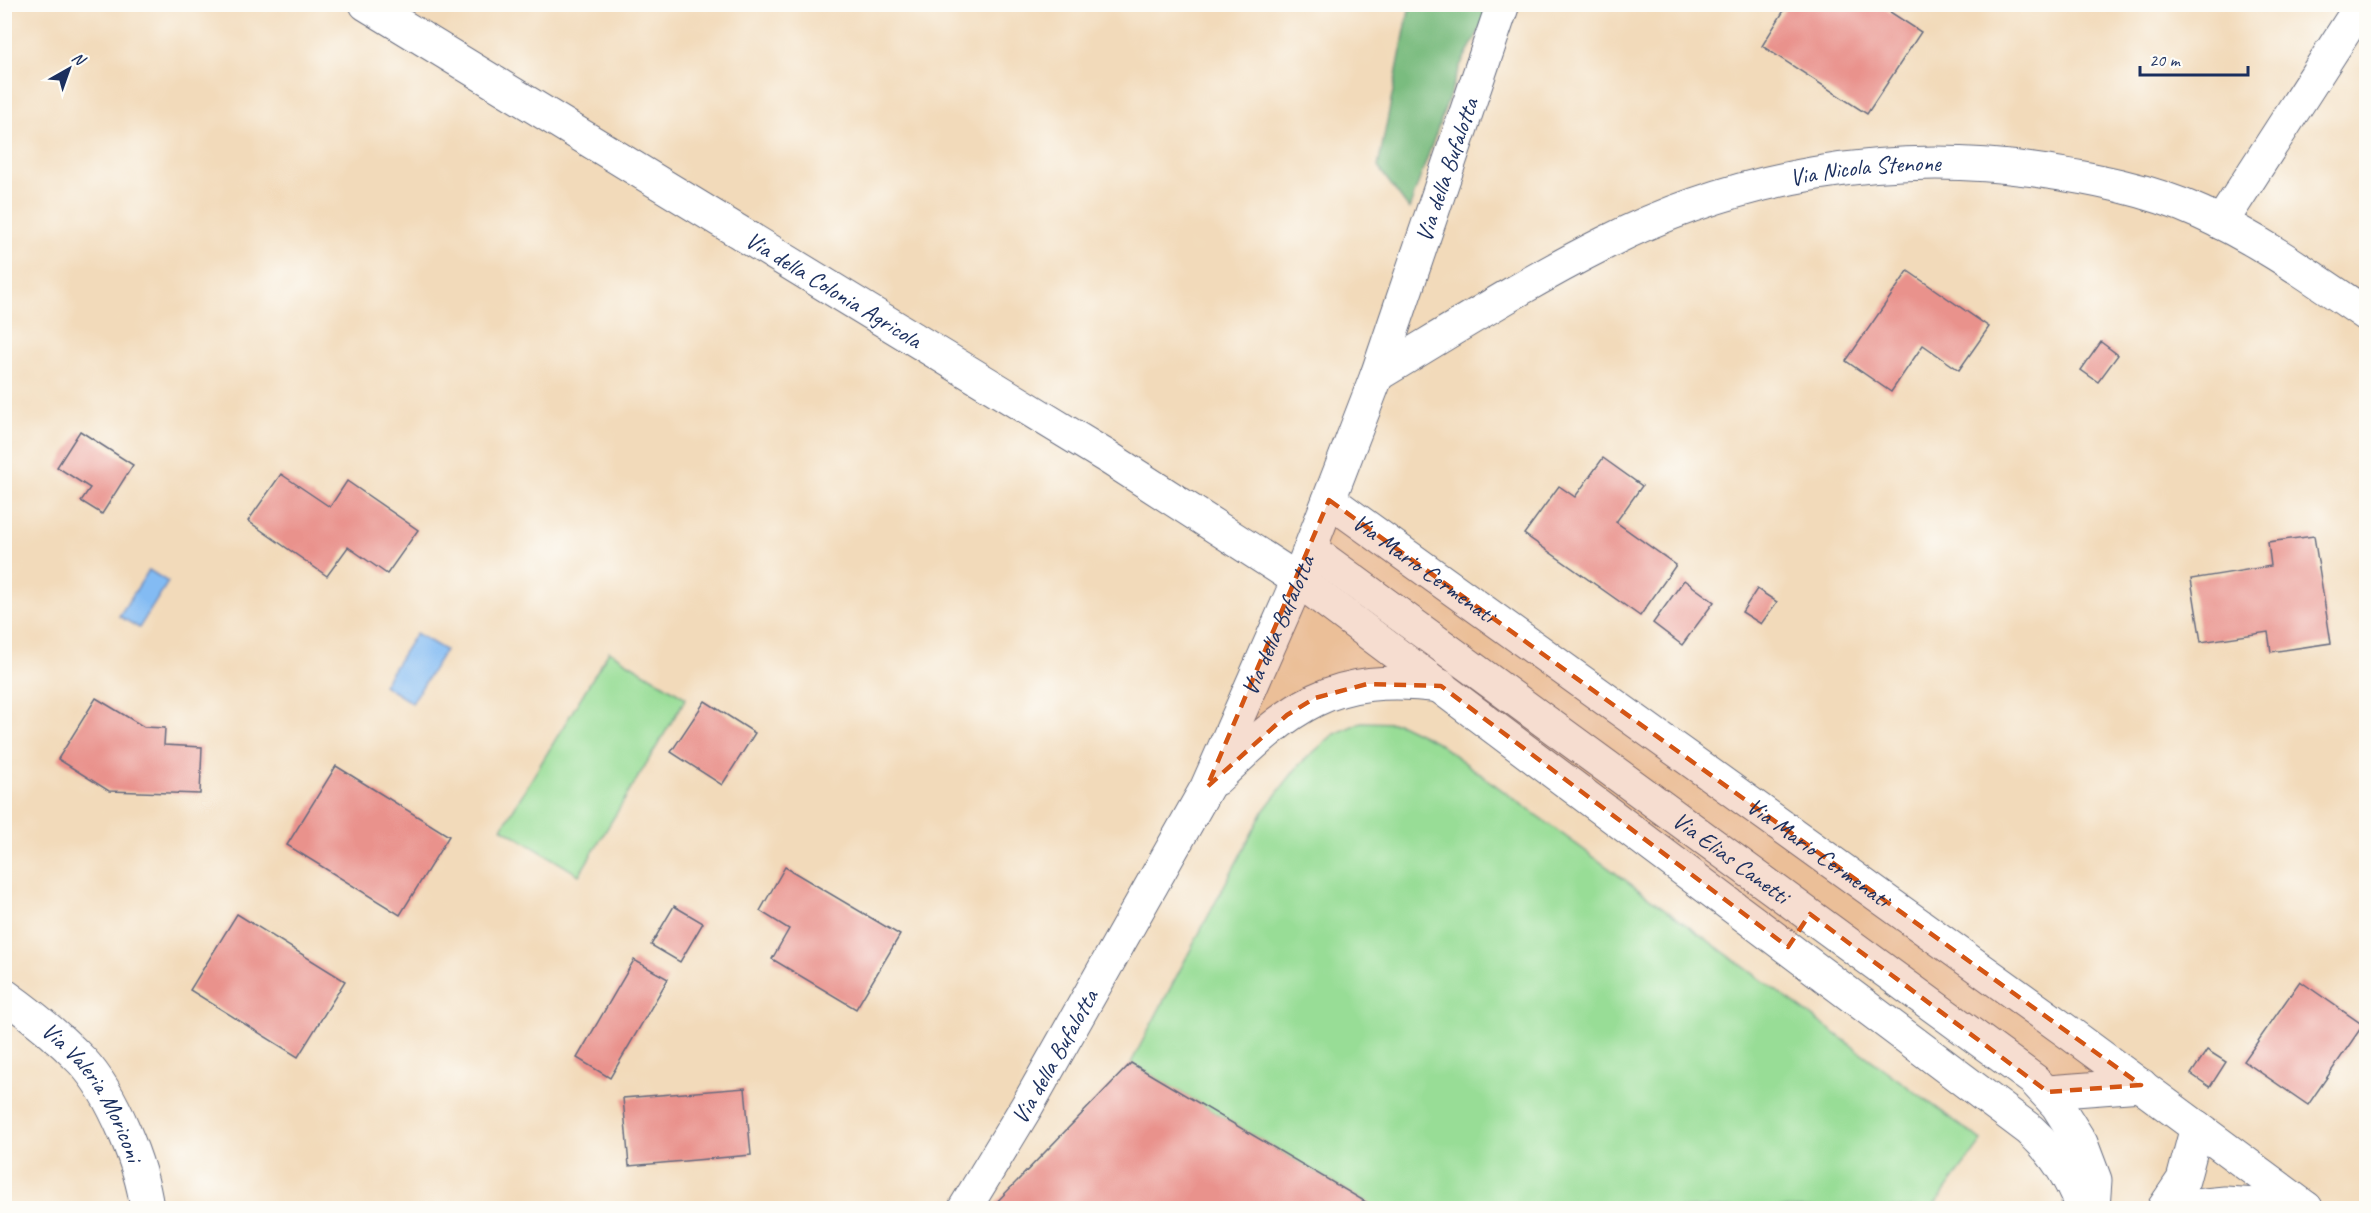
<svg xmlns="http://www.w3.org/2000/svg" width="2371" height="1213" viewBox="0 0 2371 1213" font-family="Caveat,sans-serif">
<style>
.green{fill:#98dd96;stroke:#5a867a;stroke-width:1.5}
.forest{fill:#7abc7f;stroke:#4a766e;stroke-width:1.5}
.water{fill:#83bbf3;stroke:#4f75a8;stroke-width:1.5}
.building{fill:#e9928c}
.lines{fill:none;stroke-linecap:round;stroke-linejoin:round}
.minor-casing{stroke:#666b7e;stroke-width:35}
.minor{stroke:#fff;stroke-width:33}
.marked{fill:#d45514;fill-opacity:0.2;stroke:#d45514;stroke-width:4.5;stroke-dasharray:12 8;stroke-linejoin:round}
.labels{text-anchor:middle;stroke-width:4.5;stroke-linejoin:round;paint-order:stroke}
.street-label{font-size:24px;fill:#1b2f5e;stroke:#fdfcf7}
</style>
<rect width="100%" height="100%" fill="#fdfcf7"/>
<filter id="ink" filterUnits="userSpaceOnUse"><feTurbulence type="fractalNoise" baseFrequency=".0167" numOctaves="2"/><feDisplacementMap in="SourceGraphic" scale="12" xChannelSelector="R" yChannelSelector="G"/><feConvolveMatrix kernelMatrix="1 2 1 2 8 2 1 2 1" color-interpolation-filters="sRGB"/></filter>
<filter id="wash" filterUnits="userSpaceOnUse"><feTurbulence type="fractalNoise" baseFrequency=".008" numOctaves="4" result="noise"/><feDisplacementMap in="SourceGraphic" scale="24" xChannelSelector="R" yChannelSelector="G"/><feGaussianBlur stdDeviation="1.35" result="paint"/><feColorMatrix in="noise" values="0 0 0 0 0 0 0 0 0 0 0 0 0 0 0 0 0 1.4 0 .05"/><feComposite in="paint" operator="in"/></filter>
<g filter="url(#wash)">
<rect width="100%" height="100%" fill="#f2daba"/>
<g class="green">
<polygon points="609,651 686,698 579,875 502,828"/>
<polygon points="1361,722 1398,723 1435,741 1982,1141 1932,1208 1376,1208 1131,1063 1264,810 1299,765 1333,735"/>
</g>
<polygon class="forest" points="1410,5 1493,5 1460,66 1409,209 1378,167"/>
<g class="water">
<polygon points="149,570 168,582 139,628 119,616"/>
<polygon points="416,633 445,650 412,703 383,685"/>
</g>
<g id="blocks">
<g class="building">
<polygon points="1788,4 1878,4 1921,32 1867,114 1762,46"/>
<polygon points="1908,271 1989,327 1959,370 1923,345 1891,392 1846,361"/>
<polygon points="2101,342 2118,355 2098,382 2081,370"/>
<polygon points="80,431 133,465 102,514 81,501 90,488 57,467"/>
<polygon points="1603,458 1642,486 1616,522 1676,565 1640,616 1524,534 1559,486 1575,497"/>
<polygon points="281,474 330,507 347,481 418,530 387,574 348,547 327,576 248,521"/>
<polygon points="2314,536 2331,643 2271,652 2268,632 2201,642 2191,579 2271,566 2268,542"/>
<polygon points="1684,580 1714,602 1682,645 1653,623"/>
<polygon points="1757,589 1777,602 1761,624 1742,612"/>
<polygon points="96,698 144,727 165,728 164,745 202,747 200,794 109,791 58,759"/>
<polygon points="705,701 755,733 722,785 671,752"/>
<polygon points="336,766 449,836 400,915 287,845"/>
<polygon points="785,867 900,935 856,1009 772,959 789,929 760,911"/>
<polygon points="674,906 703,923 680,962 651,945"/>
<polygon points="237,914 345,981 298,1057 190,990"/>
<polygon points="634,960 668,979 610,1078 577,1058"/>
<polygon points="2300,981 2363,1025 2308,1105 2244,1061"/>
<polygon points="2207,1050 2226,1062 2210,1087 2191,1074"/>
<polygon points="1131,1063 1376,1208 991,1208"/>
<polygon points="745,1088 751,1155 629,1166 623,1098"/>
</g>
</g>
</g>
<g filter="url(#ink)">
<use href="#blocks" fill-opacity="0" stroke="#666b7e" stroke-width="1.5"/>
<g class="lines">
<defs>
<g id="minor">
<path id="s1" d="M366,4L1109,458L1298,580L2030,1130C2055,1153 2070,1177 2082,1208"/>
<polyline points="2221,223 2362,4"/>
<path id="s2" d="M1377,375C1452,330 1527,282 1605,243C1737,176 1888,149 2034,170C2090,178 2149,189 2201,213C2260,240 2313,278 2366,314"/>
<path id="s3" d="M1329,500L2072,1035L2306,1208"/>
<path id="s4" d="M1310,549L2034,1080L2057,1105L2081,1143L2095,1180L2093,1208"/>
<path d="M1216,779C1292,706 1330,672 1441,686"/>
<path id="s5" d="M4,995C32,1015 58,1036 82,1061C113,1094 141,1164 147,1208"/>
<polyline points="2048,1092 2141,1085"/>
<path id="s6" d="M965,1208L1027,1106L1207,787L1298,580L1377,375L1503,4"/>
<polyline points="2164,1208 2183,1180 2197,1127"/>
<polyline points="2174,1208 2225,1203 2306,1208"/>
</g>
</defs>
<use href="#minor" class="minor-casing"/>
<use href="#minor" class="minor"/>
</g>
</g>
<path class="marked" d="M1329,500L2141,1085L2048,1092L1810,914L1788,947L1441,686L1367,684L1315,698L1287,715L1207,787Z"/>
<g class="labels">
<g class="street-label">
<text dy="8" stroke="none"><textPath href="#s6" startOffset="1148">Via della Bufalotta</textPath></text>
<text dy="8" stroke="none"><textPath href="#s2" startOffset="536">Via Nicola Stenone</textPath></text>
<text dy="8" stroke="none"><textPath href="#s1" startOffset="548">Via della Colonia Agricola</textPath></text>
<text dy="8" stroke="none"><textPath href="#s3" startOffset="117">Via Mario Cermenati</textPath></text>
<text dy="8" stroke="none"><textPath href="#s6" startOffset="662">Via della Bufalotta</textPath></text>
<text dy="8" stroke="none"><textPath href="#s3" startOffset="603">Via Mario Cermenati</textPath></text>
<text dy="8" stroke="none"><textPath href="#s4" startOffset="522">Via Elias Canetti</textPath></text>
<text dy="8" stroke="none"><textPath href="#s6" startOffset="176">Via della Bufalotta</textPath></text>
<text dy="8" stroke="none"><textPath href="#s5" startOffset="134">Via Valeria Moriconi</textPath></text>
</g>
</g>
<rect width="2371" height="1213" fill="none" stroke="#fdfcf7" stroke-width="24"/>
<g transform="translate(69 69) rotate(40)" stroke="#fdfcf7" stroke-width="4.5" paint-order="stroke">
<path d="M0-4.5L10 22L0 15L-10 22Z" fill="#1b2f5e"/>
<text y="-9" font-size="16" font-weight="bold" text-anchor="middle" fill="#1b2f5e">N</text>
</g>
<path d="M2140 66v9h108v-9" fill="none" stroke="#1b2f5e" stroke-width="3"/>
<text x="2149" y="66" font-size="18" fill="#1b2f5e" stroke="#fdfcf7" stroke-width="4.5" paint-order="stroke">20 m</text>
</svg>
